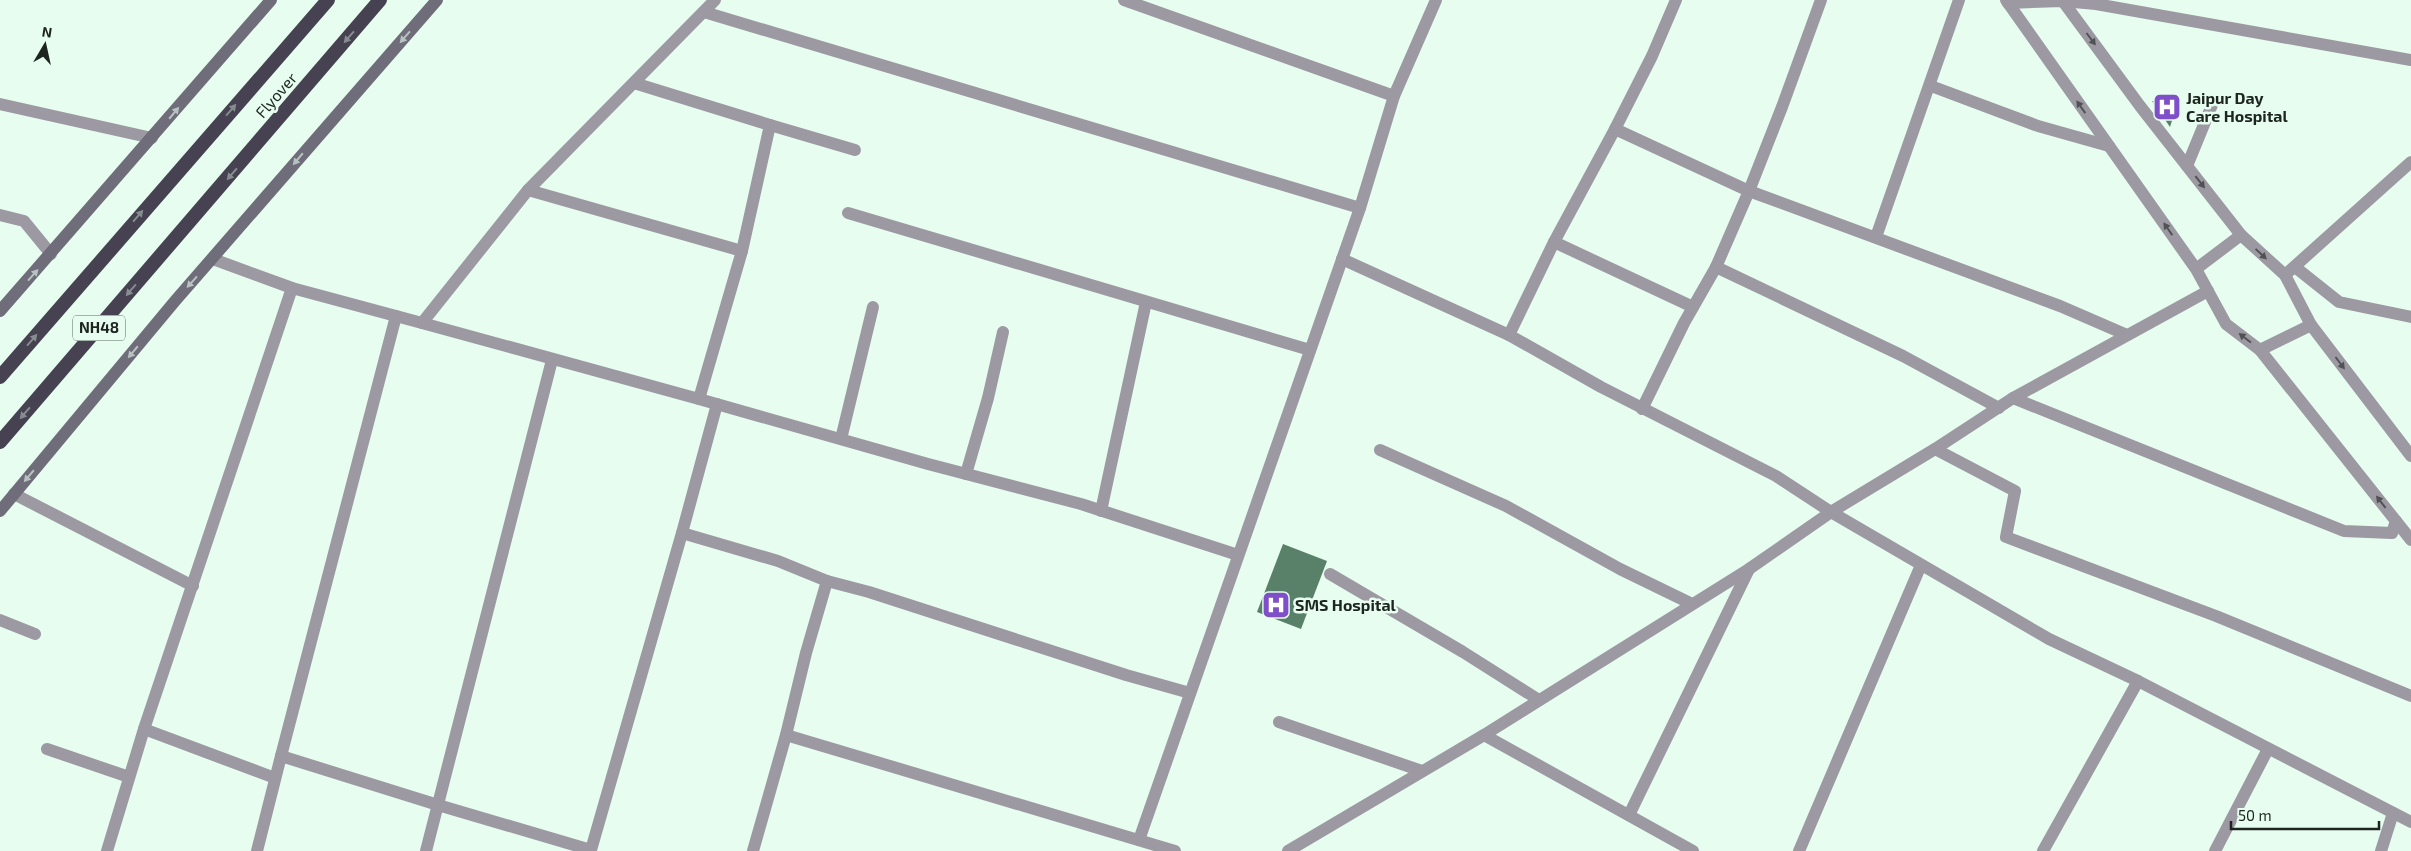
<svg xmlns="http://www.w3.org/2000/svg" width="2411" height="851" viewBox="0 0 2411 851" font-family="'Exo 2',sans-serif">
<style>
.building{fill:#598169}
.lines{fill:none;stroke-linecap:round;stroke-linejoin:round}
.minor{stroke:#9c99a2;stroke-width:12}
.tertiary{stroke:#9c99a2;stroke-width:12}
.secondary{stroke:#706d7a;stroke-width:12}
.trunk{stroke:#464251;stroke-width:14}
.oneway{fill:#868d90}
.oneway2{fill:#b7c3c0}
.oneway3{fill:#505354}
.labels{text-anchor:middle;stroke-width:5;stroke-linejoin:round;paint-order:stroke}
.shield{fill:#e7fdef;stroke:#5a665e;stroke-width:1}
.shield-label{font-size:15px;font-weight:bold;fill:#1d2520}
.street-label{font-size:16px;fill:#1d2520;stroke:#e7fdef}
.poi-label{font-size:16px;font-weight:bold;fill:#1d2520;stroke:#e7fdef;text-anchor:start}
</style>
<rect width="100%" height="100%" fill="#e7fdef"/>
<g class="building">
<polygon points="2152,101 2178,101 2170,127"/>
<polygon points="1283,544 1327,561 1301,629 1257,612"/>
</g>
<g class="lines">
<g class="minor">
<polyline points="1124,0 1394,96"/>
<polyline points="1821,0 1782,107 1749,191 2060,306 2127,335"/>
<polyline points="2008,3 2062,1 2096,4 2411,60"/>
<polyline points="704,12 1360,208"/>
<polyline points="634,83 770,125 742,251"/>
<polyline points="1931,86 2038,126 2109,146"/>
<polyline points="0,104 152,138"/>
<polyline points="770,125 855,150"/>
<polyline points="1615,129 1652,56 1676,0"/>
<polyline points="2187,166 2212,105"/>
<polyline points="848,213 1310,350"/>
<polyline points="0,215 24,221 51,254"/>
<polyline points="1876,237 1959,0"/>
<polyline points="1554,242 1615,129 1749,191 1716,267"/>
<polyline points="213,259 292,288 422,323 528,190 715,0"/>
<polyline points="1342,259 1509,335 1601,387 1776,476 1831,512 2049,639 2138,681 2411,822"/>
<polyline points="2295,267 2339,302 2411,317"/>
<polyline points="2285,275 2411,162"/>
<polyline points="422,323 699,399 742,251 528,190"/>
<polyline points="1509,335 1554,242 1693,307"/>
<polyline points="2013,398 2344,531 2392,533 2396,521"/>
<polyline points="699,399 928,464 1081,504 1238,555"/>
<polyline points="717,404 682,533 778,561 827,581"/>
<polyline points="1642,409 1684,323 1716,267 1903,356 1999,408"/>
<polyline points="841,439 873,307"/>
<polyline points="1935,449 2015,491 2006,537 2216,616 2411,696"/>
<polyline points="1380,450 1506,506 1620,569 1692,604"/>
<polyline points="966,474 988,398 1003,332"/>
<polyline points="14,494 193,586"/>
<polyline points="1101,511 1146,302"/>
<polyline points="1330,574 1463,652 1539,700"/>
<polyline points="0,620 35,634"/>
<polyline points="1279,722 1422,771"/>
<polyline points="144,729 275,778"/>
<polyline points="786,735 806,653 827,581 869,592 1126,675 1190,693"/>
<polyline points="1484,735 1693,851"/>
<polyline points="47,749 129,777"/>
<polyline points="281,756 396,316"/>
<polyline points="1629,815 1749,569"/>
<polyline points="1139,840 1360,208 1394,96 1436,0"/>
<polyline points="107,851 144,729 292,288"/>
<polyline points="257,851 281,756 438,805 591,850 682,533"/>
<polyline points="426,851 552,360"/>
<polyline points="753,851 786,735 1175,851"/>
<polyline points="1288,851 1484,735 1749,569 1831,512 1935,449 2013,398 2208,291"/>
<polyline points="1799,851 1921,565"/>
<polyline points="2043,851 2138,681"/>
<polyline points="2215,851 2268,749"/>
<polyline points="2381,851 2393,813"/>
</g>
<g class="tertiary">
<polyline points="2006,0 2196,269 2226,324 2260,350 2311,325 2285,275 2241,235 2196,269"/>
<polyline points="2062,0 2140,106 2241,235"/>
<polyline points="2311,325 2411,456"/>
<polyline points="2260,350 2411,540"/>
</g>
<g class="secondary">
<polyline points="0,311 271,0"/>
<polyline points="0,511 175,301 437,0"/>
</g>
<g class="trunk">
<polyline points="0,377 328,0"/>
<polyline points="0,442 380,0"/>
</g>
</g>
<defs><path id="oneway-solid" d="M-6-.8H1V-3.2L6.5 0L1 3.2V.8H-6Z" transform="scale(1.25)"/></defs>
<g class="oneway">
<use href="#oneway-solid" transform="translate(349 37) rotate(131)"/>
<use href="#oneway-solid" transform="translate(231 110) rotate(-49)"/>
<use href="#oneway-solid" transform="translate(232 174) rotate(131)"/>
<use href="#oneway-solid" transform="translate(138 216) rotate(-49)"/>
<use href="#oneway-solid" transform="translate(131 290) rotate(131)"/>
<use href="#oneway-solid" transform="translate(32 340) rotate(-49)"/>
<use href="#oneway-solid" transform="translate(25 413) rotate(131)"/>
</g>
<g class="oneway2">
<use href="#oneway-solid" transform="translate(405 37) rotate(131)"/>
<use href="#oneway-solid" transform="translate(174 113) rotate(-50)"/>
<use href="#oneway-solid" transform="translate(298 159) rotate(130)"/>
<use href="#oneway-solid" transform="translate(33 275) rotate(-48)"/>
<use href="#oneway-solid" transform="translate(192 282) rotate(132)"/>
<use href="#oneway-solid" transform="translate(133 352) rotate(130)"/>
<use href="#oneway-solid" transform="translate(29 476) rotate(130)"/>
</g>
<g class="oneway3">
<use href="#oneway-solid" transform="translate(2091 39) rotate(53)"/>
<use href="#oneway-solid" transform="translate(2081 107) rotate(-125)"/>
<use href="#oneway-solid" transform="translate(2200 182) rotate(52)"/>
<use href="#oneway-solid" transform="translate(2168 229) rotate(-125)"/>
<use href="#oneway-solid" transform="translate(2261 254) rotate(43)"/>
<use href="#oneway-solid" transform="translate(2245 338) rotate(-143)"/>
<use href="#oneway-solid" transform="translate(2340 363) rotate(53)"/>
<use href="#oneway-solid" transform="translate(2381 502) rotate(-128)"/>
</g>
<defs>
<symbol id="hospital-square" viewBox="-11 -11 22 22"><rect x="-9" y="-9" width="18" height="18" rx="4" fill="#7e4fc8" stroke="#e7fdef"/><path d="M-5-5h3v3.5h4V-5h3V5h-3V1.5h-4V5h-3Z" fill="#fff"/></symbol>
</defs>
<g fill-rule="evenodd">
<use href="#hospital-square" x="2151" y="91" width="32" height="32"/>
<use href="#hospital-square" x="1260" y="589" width="32" height="32"/>
</g>
<g class="labels">
<rect class="shield" x="73" y="315.5" width="52" height="25" rx="4"/>
<g class="shield-label">
<text x="99" y="333">NH48</text>
</g>
<g class="street-label">
<text transform="translate(276 95) rotate(-49)" y="6">Flyover</text>
</g>
<g class="poi-label">
<text x="2186" y="104">Jaipur Day<tspan x="2186" dy="18">Care Hospital</tspan></text>
<text x="1295" y="611">SMS Hospital</text>
</g>
</g>
<g transform="translate(45 45) rotate(9)" stroke="#e7fdef" stroke-width="4" paint-order="stroke">
<path d="M0-4L9 19L0 12L-9 19Z" fill="#1d2520"/>
<text y="-8" font-size="14" font-weight="bold" text-anchor="middle" fill="#1d2520">N</text>
</g>
<path d="M2231 821v8h148v-8" fill="none" stroke="#1d2520" stroke-width="2.5"/>
<text x="2238" y="821" font-size="15" fill="#1d2520" stroke="#e7fdef" stroke-width="4" paint-order="stroke">50 m</text>
</svg>
